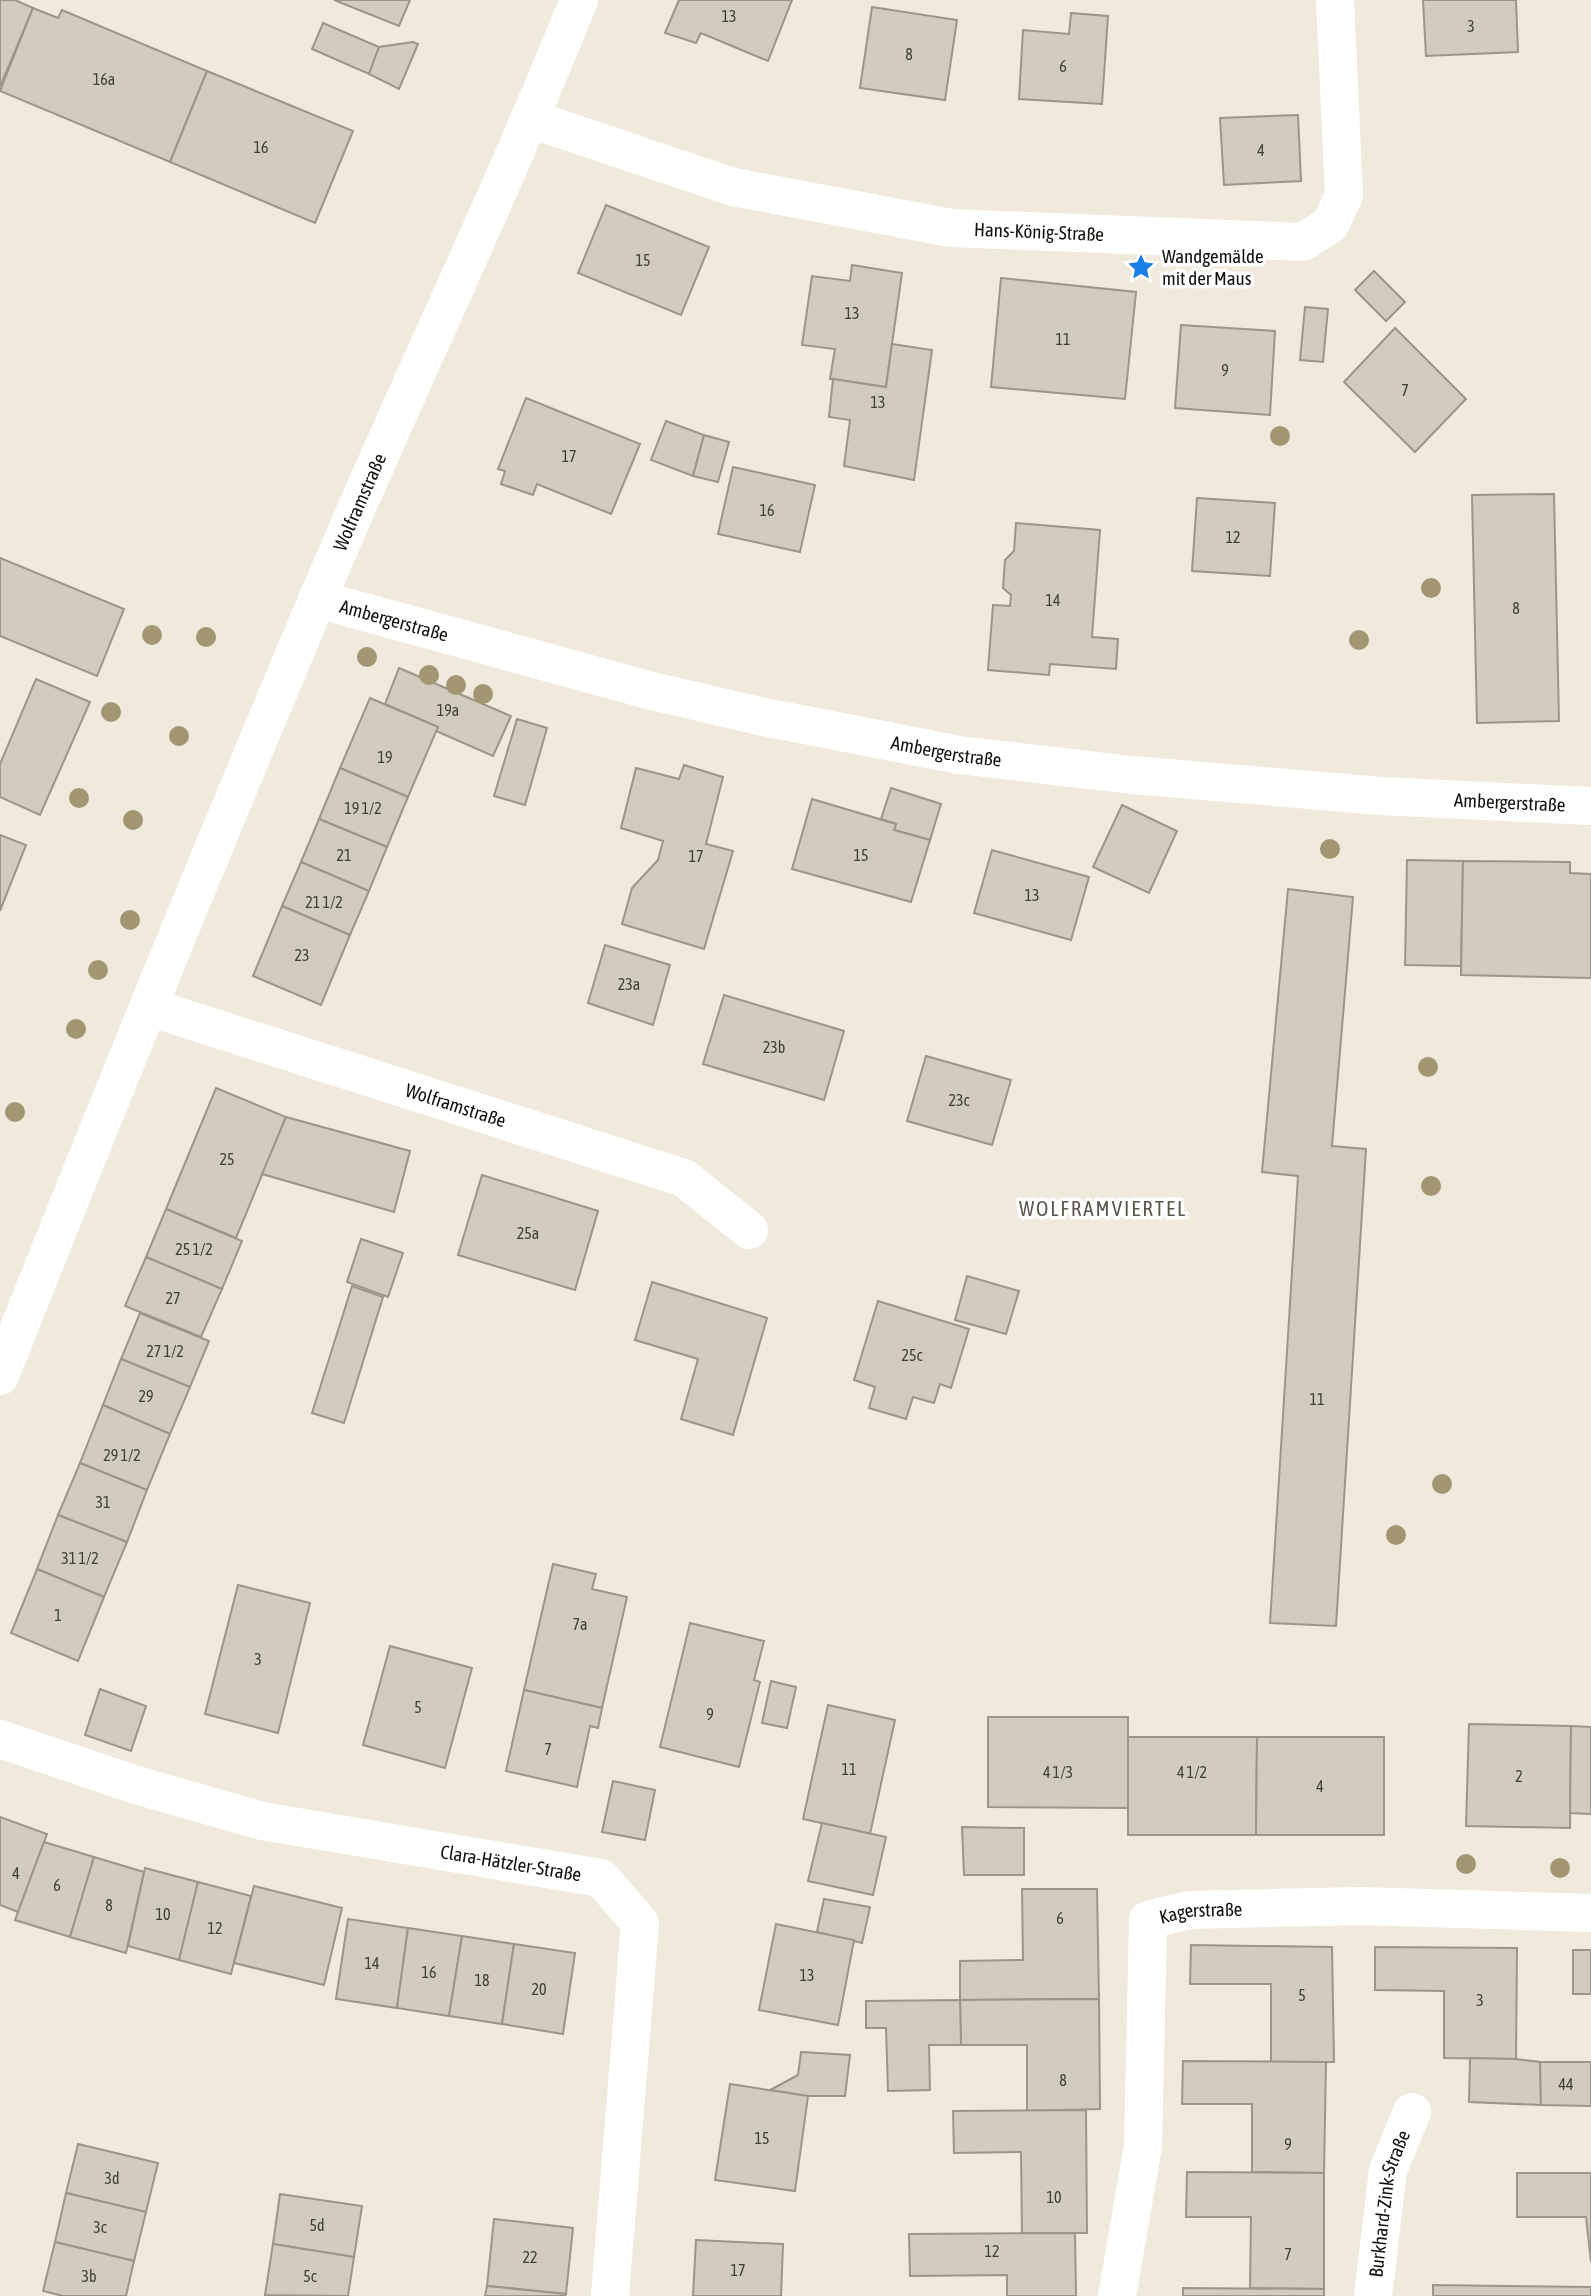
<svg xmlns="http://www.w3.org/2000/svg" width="1591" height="2296" viewBox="0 0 1591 2296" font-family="'Asap Condensed',sans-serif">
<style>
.building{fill:#d1ccbd;stroke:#9b9688;stroke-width:2}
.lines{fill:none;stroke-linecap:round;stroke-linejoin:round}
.minor{stroke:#fff;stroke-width:38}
.tree{fill:#a29673}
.labels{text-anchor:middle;stroke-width:7;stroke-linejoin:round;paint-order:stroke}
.number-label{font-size:16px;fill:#424038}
.street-label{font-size:19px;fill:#13110c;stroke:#fff}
.poi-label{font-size:19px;fill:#13110c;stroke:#fff;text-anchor:start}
.neighbourhood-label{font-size:21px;letter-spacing:2px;fill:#5b574a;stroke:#fff}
</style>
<rect width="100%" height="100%" fill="#efeadb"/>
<g class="building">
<polygon points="0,0 15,0 33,8 0,87"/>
<polygon points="334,0 410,0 399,26"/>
<polygon points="679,0 792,0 768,61 701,33 696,43 665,33"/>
<polygon points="1423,0 1516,0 1518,52 1426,56"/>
<polygon points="872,7 957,20 945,100 860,88"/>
<polygon points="33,8 58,18 62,10 207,71 170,162 0,91"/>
<polygon points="1071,13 1108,16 1102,104 1019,99 1023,30 1069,34"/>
<polygon points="323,23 379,47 369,74 312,49"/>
<polygon points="413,42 418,44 399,89 369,74 379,47"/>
<polygon points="207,71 353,131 315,223 170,162"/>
<polygon points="1298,115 1301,181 1224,185 1220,118"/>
<polygon points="606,205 709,247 681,315 578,273"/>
<polygon points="852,265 902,273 886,387 830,379 835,349 802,345 812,276 850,281"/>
<polygon points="1374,271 1405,302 1386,321 1355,290"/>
<polygon points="1001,278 1136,292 1125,399 991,387"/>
<polygon points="1305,307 1328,309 1323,362 1300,360"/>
<polygon points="1181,325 1275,331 1270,415 1175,408"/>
<polygon points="1395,328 1466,399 1415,452 1344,382"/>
<polygon points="892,344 932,350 914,480 844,466 850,420 829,417 833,379 886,387"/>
<polygon points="526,398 640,444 611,514 537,484 533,495 501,484 505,471 498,469"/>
<polygon points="666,421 704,435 693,476 651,460"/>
<polygon points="704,435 729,442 718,482 693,476"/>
<polygon points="733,467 815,485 800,552 718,534"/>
<polygon points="1554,494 1559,721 1477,723 1472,495"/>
<polygon points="1197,498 1275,503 1270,576 1192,571"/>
<polygon points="1016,523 1100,530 1092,637 1118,639 1116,669 1050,664 1049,675 988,670 993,605 1010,606 1011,595 1003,588 1005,560 1014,551"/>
<polygon points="0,558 124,609 97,676 0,636"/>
<polygon points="399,668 511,716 493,756 436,731 438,727 385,704"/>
<polygon points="36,679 90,702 40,815 0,797 0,764"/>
<polygon points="370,698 438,727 408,797 340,768"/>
<polygon points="517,719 547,728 525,805 494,796"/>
<polygon points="684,765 723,777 706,844 733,851 704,949 622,924 632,888 658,860 663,841 621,828 636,768 679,779"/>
<polygon points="340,768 408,797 387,847 319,819"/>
<polygon points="891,788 941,804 930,840 894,830 896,824 881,819"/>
<polygon points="812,799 896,824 894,830 930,840 911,902 792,869"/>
<polygon points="1122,805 1177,831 1149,893 1093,867"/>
<polygon points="319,819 387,847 369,891 301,862"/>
<polygon points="0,835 26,845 0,911"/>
<polygon points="992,850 1089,877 1071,940 974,913"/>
<polygon points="1407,860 1463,861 1461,966 1405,965"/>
<polygon points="1463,861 1570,862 1570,873 1591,874 1591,978 1461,975"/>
<polygon points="301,862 369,891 350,935 282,906"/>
<polygon points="1288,889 1353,897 1332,1146 1366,1149 1336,1626 1270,1623 1298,1176 1262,1172"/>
<polygon points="282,906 350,935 321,1005 253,976"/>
<polygon points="605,945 670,965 653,1025 588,1003"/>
<polygon points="724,995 844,1031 824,1100 703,1064"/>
<polygon points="926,1056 1011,1080 992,1145 907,1121"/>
<polygon points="216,1088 286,1117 236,1238 166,1209"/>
<polygon points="286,1117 410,1151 394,1212 262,1174"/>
<polygon points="482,1175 598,1211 575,1290 458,1255"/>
<polygon points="166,1209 242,1241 222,1289 146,1257"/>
<polygon points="361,1239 403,1253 388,1297 347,1282"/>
<polygon points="146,1257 222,1289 201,1337 125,1306"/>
<polygon points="967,1276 1019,1291 1006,1334 955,1320"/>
<polygon points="652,1282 767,1318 733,1435 681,1419 698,1359 635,1340"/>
<polygon points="352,1286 383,1297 344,1423 312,1413"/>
<polygon points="878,1301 969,1329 951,1388 940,1384 934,1403 913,1397 906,1419 869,1408 875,1387 854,1380"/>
<polygon points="140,1313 209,1341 190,1387 121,1359"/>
<polygon points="121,1359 190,1387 170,1434 103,1405"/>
<polygon points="103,1405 170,1434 147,1490 80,1463"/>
<polygon points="80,1463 147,1490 127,1542 58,1515"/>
<polygon points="58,1515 127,1542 104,1597 37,1569"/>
<polygon points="553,1564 596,1574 592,1589 627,1597 602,1708 524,1690"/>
<polygon points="37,1569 104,1597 78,1661 11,1633"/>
<polygon points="238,1585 310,1603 278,1733 205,1714"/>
<polygon points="690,1623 764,1641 754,1680 760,1682 739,1767 660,1747"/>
<polygon points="390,1646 472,1668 445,1768 363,1745"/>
<polygon points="771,1681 796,1687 787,1728 762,1723"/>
<polygon points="100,1689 146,1706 131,1751 85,1735"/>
<polygon points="524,1690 602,1708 598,1728 590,1726 577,1787 506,1771"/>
<polygon points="828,1705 895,1720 870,1834 803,1819"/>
<polygon points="988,1717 1128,1717 1128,1808 988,1807"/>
<polygon points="1469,1724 1571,1726 1570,1828 1466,1826"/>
<polygon points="1571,1726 1591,1727 1591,1814 1570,1813"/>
<polygon points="1128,1737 1257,1737 1256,1835 1128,1835"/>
<polygon points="1257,1737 1384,1737 1384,1835 1256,1835"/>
<polygon points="613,1781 655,1790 645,1840 602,1832"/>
<polygon points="0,1817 47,1834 18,1912 0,1905"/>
<polygon points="822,1823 886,1837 873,1895 808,1881"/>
<polygon points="962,1827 1024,1828 1024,1875 964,1875"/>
<polygon points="44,1842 94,1857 70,1937 15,1920"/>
<polygon points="94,1857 144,1872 126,1953 70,1937"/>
<polygon points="145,1868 198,1882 179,1960 128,1946"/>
<polygon points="198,1882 251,1896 231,1974 179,1960"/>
<polygon points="254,1886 342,1908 324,1985 234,1963"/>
<polygon points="1022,1889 1097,1889 1099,1999 960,2000 960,1961 1023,1960"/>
<polygon points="824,1899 870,1907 862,1943 817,1932"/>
<polygon points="348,1919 408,1928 397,2008 336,1999"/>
<polygon points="776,1924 854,1940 838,2025 759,2010"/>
<polygon points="408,1928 462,1936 449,2016 397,2008"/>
<polygon points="462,1936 514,1944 502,2024 449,2016"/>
<polygon points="514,1944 575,1953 563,2034 502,2024"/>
<polygon points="1191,1945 1332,1947 1334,2062 1271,2062 1271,1984 1190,1984"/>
<polygon points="1375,1947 1517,1948 1516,2059 1444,2058 1444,1991 1375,1990"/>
<rect x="1573" y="1950" width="18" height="44"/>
<polygon points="1099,1999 1100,2109 1027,2111 1027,2045 961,2045 960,2000"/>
<polygon points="960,2000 961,2045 929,2045 930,2090 888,2091 886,2028 866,2028 866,2001"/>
<polygon points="801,2052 850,2055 845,2096 808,2096 770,2090 798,2075"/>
<polygon points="1470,2058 1516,2059 1540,2062 1541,2105 1469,2102"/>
<polygon points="1183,2061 1326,2062 1324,2173 1252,2172 1252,2104 1182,2104"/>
<polygon points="1540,2062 1591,2062 1591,2106 1541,2105"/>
<polygon points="730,2084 808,2096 795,2191 715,2180"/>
<polygon points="1086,2110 1087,2233 1022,2233 1021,2152 954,2153 953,2111"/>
<polygon points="78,2144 158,2163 146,2212 66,2193"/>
<polygon points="1187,2172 1324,2173 1324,2289 1250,2288 1251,2217 1186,2217"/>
<polygon points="1517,2173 1591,2173 1591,2262 1586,2217 1517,2217"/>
<polygon points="66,2193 146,2212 134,2261 55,2242"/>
<polygon points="280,2194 362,2206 354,2257 273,2244"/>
<polygon points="494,2219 573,2228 566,2294 487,2286"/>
<polygon points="1075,2233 1076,2296 1007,2296 1007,2275 910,2276 909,2234"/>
<polygon points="696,2240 783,2244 781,2296 693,2296"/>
<polygon points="55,2242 134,2261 126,2296 63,2296 43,2291"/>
<polygon points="273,2244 354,2257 348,2296 265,2295"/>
<polygon points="1433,2285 1591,2287 1591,2296 1433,2296"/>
<polygon points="487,2286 566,2294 565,2296 485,2296"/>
<polygon points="1183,2288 1324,2289 1324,2296 1183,2296"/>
</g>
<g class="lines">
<g class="minor">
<path id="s1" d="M531,119L733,187L951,228L1303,242L1330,225L1344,195L1335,0"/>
<path id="s2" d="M317,599L648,690L759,716L959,755L1132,775L1381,796L1591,806"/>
<path id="s3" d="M149,1007L684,1178L749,1230"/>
<path id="s4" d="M0,1376C103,1116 209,856 318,598C402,398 498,202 579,0"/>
<path id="s5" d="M0,1739L136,1785L262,1821L601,1878L640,1923L610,2296"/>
<path id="s6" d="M1117,2296L1143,2146L1148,1920L1189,1910L1361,1906L1591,1913"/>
<path id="s7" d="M1373,2296L1388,2170L1412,2112"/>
</g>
</g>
<g class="tree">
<circle cx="1280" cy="436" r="10"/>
<circle cx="1431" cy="588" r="10"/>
<circle cx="152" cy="635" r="10"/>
<circle cx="206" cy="637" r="10"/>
<circle cx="1359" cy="640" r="10"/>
<circle cx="367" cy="657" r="10"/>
<circle cx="429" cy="675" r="10"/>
<circle cx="456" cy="685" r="10"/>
<circle cx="483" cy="694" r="10"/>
<circle cx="111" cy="712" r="10"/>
<circle cx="179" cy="736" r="10"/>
<circle cx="79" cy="798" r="10"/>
<circle cx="133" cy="820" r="10"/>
<circle cx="1330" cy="849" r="10"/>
<circle cx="130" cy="920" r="10"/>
<circle cx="98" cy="970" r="10"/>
<circle cx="76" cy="1029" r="10"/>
<circle cx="1428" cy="1067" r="10"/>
<circle cx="15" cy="1112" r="10"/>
<circle cx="1431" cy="1186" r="10"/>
<circle cx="1442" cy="1484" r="10"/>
<circle cx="1396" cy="1535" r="10"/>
<circle cx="1466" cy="1864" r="10"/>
<circle cx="1560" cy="1868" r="10"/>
</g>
<defs>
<symbol id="sight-bare" viewBox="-9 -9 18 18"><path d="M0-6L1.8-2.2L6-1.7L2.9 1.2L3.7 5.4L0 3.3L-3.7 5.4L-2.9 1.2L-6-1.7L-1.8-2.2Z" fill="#197fe7" stroke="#fff" stroke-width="2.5" paint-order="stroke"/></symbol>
</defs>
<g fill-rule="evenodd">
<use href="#sight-bare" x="1122" y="248" width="38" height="38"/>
</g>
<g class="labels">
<g class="number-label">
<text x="729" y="22">13</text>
<text x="1471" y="32">3</text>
<text x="909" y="60">8</text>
<text x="1063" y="72">6</text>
<text x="104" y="85">16a</text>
<text x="261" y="153">16</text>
<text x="1261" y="156">4</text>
<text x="643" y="266">15</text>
<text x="852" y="319">13</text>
<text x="1063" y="345">11</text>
<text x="1225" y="376">9</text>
<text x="1405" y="396">7</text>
<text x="878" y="408">13</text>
<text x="569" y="462">17</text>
<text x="767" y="516">16</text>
<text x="1233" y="543">12</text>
<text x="1053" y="606">14</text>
<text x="1516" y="614">8</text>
<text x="448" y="716">19a</text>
<text x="385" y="763">19</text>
<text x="363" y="814">19 1/2</text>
<text x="344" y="861">21</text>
<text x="861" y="861">15</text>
<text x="696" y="862">17</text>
<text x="1032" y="901">13</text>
<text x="324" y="908">21 1/2</text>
<text x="302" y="961">23</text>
<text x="629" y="990">23a</text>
<text x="774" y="1053">23b</text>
<text x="959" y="1106">23c</text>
<text x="227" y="1165">25</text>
<text x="528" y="1239">25a</text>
<text x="194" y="1255">25 1/2</text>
<text x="173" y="1304">27</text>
<text x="165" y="1357">27 1/2</text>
<text x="912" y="1361">25c</text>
<text x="146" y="1402">29</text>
<text x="1317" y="1405">11</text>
<text x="122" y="1461">29 1/2</text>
<text x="103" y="1508">31</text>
<text x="80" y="1564">31 1/2</text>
<text x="58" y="1621">1</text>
<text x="580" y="1630">7a</text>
<text x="258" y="1665">3</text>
<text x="418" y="1713">5</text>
<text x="710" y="1720">9</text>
<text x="548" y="1755">7</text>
<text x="849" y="1775">11</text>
<text x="1058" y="1778">4 1/3</text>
<text x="1192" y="1778">4 1/2</text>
<text x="1519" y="1782">2</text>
<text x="1320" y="1792">4</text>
<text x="16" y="1879">4</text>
<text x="57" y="1891">6</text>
<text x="109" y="1911">8</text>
<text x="163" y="1920">10</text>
<text x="1060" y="1924">6</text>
<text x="215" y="1934">12</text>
<text x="372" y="1969">14</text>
<text x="429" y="1978">16</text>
<text x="807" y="1981">13</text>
<text x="482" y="1986">18</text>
<text x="539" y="1995">20</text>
<text x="1302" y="2001">5</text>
<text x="1480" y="2006">3</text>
<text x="1063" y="2086">8</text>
<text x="1566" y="2090">44</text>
<text x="762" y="2144">15</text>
<text x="1288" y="2150">9</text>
<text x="112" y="2184">3d</text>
<text x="1054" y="2203">10</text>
<text x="317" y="2231">5d</text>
<text x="100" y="2233">3c</text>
<text x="992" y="2257">12</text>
<text x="1288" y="2260">7</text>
<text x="530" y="2263">22</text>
<text x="738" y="2276">17</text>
<text x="89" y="2282">3b</text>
<text x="310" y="2282">5c</text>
</g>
<g class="street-label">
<text dy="7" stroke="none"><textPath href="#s1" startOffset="523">Hans-König-Straße</textPath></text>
<text dy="7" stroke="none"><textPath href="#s4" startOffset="945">Wolframstraße</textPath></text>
<text dy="7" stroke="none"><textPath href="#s2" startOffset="80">Ambergerstraße</textPath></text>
<text dy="7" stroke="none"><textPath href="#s2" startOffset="648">Ambergerstraße</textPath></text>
<text dy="7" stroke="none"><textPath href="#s2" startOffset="1214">Ambergerstraße</textPath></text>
<text dy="7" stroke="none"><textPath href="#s3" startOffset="322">Wolframstraße</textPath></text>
<text dy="7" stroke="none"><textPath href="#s5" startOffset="527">Clara-Hätzler-Straße</textPath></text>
<text dy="7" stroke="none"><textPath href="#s6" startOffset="432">Kagerstraße</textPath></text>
<text dy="7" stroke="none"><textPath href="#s7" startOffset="94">Burkhard-Zink-Straße</textPath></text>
</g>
<g class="poi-label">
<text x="1162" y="263">Wandgemälde<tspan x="1162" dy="22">mit der Maus</tspan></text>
</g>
<g class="neighbourhood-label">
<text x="1103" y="1216">WOLFRAMVIERTEL</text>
</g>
</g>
</svg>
